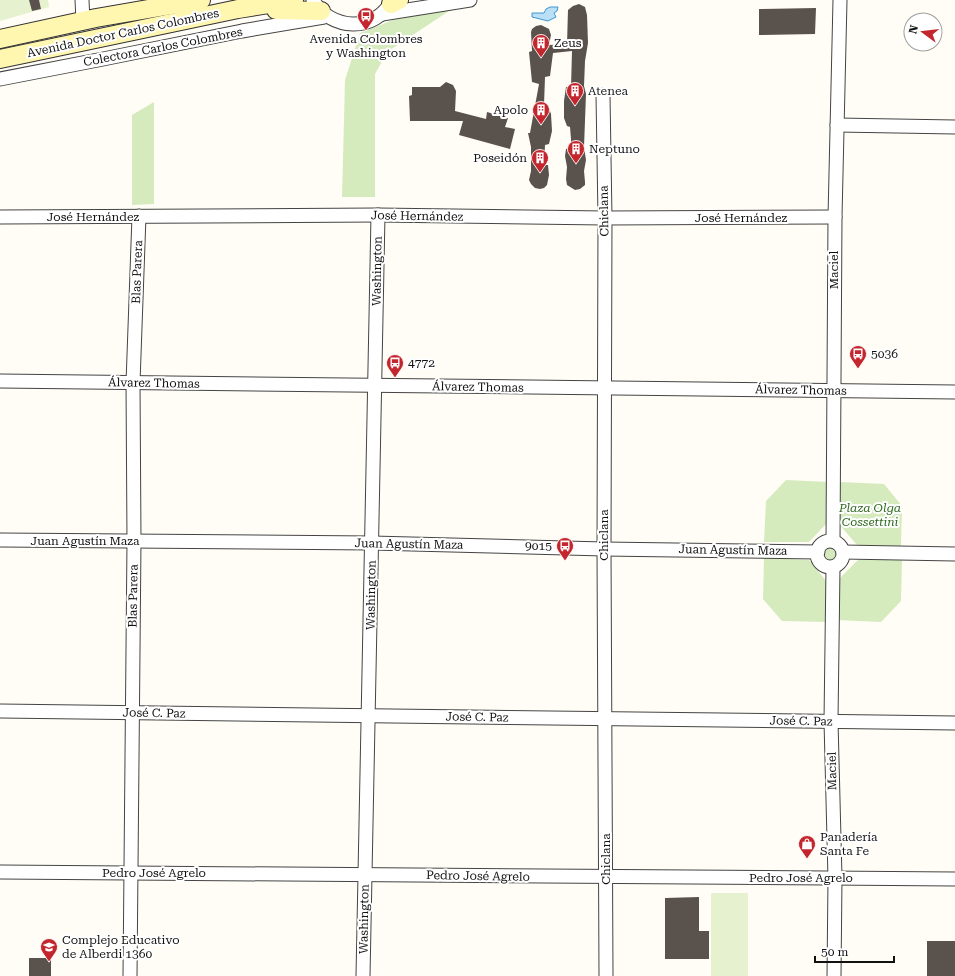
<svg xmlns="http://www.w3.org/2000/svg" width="955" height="976" viewBox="0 0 955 976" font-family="'Roboto Serif',serif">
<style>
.green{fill:#d5ebbd}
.pitch{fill:#e6f2cf}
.water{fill:#b9e0f7;stroke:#3f96cf}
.building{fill:#5a524d}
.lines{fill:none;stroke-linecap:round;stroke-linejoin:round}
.minor-casing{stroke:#444;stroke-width:15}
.secondary-casing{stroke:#333;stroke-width:20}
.minor{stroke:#fff;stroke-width:13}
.secondary{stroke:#fff6b0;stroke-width:18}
.labels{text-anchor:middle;stroke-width:4;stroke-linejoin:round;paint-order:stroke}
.street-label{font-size:12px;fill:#111;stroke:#fff}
.poi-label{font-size:12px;fill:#111;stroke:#fff;text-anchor:start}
.park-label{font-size:12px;font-style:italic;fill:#2f6b1f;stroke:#fff}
</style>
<rect width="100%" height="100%" fill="#fffdf5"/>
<g class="green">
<polygon points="452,9 387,52 375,74 375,197 342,197 345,80 360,33 393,20"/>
<polygon points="154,102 154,204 132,205 132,115"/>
<polygon points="786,480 829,482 828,522 809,542 764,542 766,501"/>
<polygon points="840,482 884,484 902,506 901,546 857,545 838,523"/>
<circle cx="831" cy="554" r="8"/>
<polygon points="764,558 809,560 827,582 825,622 782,621 763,599"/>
<polygon points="858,560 902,560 901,601 881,622 837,620 838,580"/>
</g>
<g class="pitch">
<polygon points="0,0 48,0 49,7 0,21"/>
<rect x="711" y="893" width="37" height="83"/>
</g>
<polygon class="water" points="550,7 558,7 557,11 554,13 556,17 548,21 532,17 532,13 544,13 546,9"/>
<g class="building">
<polygon points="29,0 39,0 41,9 32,11"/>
<polygon points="579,4 585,7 587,15 588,43 585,61 584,86 586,94 584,147 586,160 584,171 585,182 585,185 580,189 575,190 567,185 566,179 567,167 565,156 566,149 571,148 571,139 570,127 567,126 564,118 564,101 566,87 571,87 572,51 553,53 550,76 545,77 544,105 548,105 551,114 552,131 549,144 545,145 544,165 548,165 549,175 547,185 544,188 540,189 535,188 531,184 529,180 531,171 531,147 528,133 530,133 539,84 532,82 529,52 532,51 531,32 532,29 536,26 541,25 549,29 551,35 549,45 567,44 568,10 573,6"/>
<polygon points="816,8 815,34 759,35 759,9"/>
<polygon points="446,82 453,85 456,91 455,111 486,119 487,112 508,118 505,127 515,129 510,149 459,135 463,121 410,121 409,96 412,95 412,87 440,87"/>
<polygon points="699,897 699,931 709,931 709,959 665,959 665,898"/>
<rect x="927" y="941" width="28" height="35"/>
<rect x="29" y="958" width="22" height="18"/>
</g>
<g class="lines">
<defs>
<g id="minor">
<polyline points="82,0 83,21"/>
<path d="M313,0C330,31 376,33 392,0"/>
<polyline points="382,14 470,0"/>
<polyline points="0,79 103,59 242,31 324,17"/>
<polyline points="603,95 605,218 604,549 606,976"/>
<polyline points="837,125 955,127"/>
<polyline points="0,217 378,215 605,218 835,217"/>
<polyline points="0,381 955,392"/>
<polyline points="0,540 372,543 604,549 818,552"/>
<polyline points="833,541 835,217 840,0"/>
<circle cx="830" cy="554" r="13"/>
<polyline points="843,552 955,554"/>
<polyline points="833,567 831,721 835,878 834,976"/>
<polyline points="0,711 955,723"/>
<polyline points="0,872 955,879"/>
<polyline points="130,976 134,541 133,383 139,216"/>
<polyline points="363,976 378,215"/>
</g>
<g id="secondary">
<polyline points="391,4 399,0"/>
<polyline points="276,10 321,11"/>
<polyline points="0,39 96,18 201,0"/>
<polyline points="0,59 238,9 294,0"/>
</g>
</defs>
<use href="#minor" class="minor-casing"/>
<use href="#secondary" class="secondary-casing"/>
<use href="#minor" class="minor"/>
<use href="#secondary" class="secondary"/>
</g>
<defs>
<symbol id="bus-pin" viewBox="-11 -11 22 30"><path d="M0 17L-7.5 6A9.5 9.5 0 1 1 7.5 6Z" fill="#c4262e" stroke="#fff"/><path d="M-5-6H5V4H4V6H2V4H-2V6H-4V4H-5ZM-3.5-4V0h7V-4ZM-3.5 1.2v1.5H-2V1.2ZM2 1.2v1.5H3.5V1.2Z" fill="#fff"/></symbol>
<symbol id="building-pin" viewBox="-11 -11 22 30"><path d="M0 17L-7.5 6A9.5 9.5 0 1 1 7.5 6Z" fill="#c4262e" stroke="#fff"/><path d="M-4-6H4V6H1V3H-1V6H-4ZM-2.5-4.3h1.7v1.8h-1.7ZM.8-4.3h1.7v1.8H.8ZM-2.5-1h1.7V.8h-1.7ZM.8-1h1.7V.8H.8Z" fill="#fff"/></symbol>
<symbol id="shop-pin" viewBox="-11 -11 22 30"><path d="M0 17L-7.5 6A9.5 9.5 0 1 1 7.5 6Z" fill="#c4262e" stroke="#fff"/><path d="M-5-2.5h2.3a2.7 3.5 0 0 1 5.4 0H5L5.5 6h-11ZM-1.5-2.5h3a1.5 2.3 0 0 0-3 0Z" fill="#fff"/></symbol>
<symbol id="school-pin" viewBox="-11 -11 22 30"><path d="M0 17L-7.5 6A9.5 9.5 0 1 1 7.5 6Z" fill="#c4262e" stroke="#fff"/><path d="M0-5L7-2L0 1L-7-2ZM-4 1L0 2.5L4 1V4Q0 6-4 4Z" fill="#fff"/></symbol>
</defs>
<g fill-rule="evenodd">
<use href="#bus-pin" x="356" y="6" width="20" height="27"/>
<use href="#building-pin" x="531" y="33" width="20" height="27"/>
<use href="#building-pin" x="565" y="81" width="20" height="27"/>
<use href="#building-pin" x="531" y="100" width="20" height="27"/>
<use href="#building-pin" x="566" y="139" width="20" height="27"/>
<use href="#building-pin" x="530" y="148" width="20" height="27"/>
<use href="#bus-pin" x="848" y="344" width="20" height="27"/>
<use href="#bus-pin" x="385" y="353" width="20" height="27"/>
<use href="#bus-pin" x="555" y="536" width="20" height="27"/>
<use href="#shop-pin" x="797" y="834" width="20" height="27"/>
<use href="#school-pin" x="39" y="937" width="20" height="27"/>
</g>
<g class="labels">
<g class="street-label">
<text transform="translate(123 33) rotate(-12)" y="4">Avenida Doctor Carlos Colombres</text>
<text transform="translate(163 47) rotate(-11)" y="4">Colectora Carlos Colombres</text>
<text transform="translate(604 211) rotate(-91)" y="4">Chiclana</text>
<text transform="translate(417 216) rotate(1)" y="4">José Hernández</text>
<text x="93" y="221">José Hernández</text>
<text x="741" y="222">José Hernández</text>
<text transform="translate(834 270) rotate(-90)" y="4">Maciel</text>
<text transform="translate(377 271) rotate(-89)" y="4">Washington</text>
<text transform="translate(137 272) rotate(-88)" y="4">Blas Parera</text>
<text transform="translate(154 383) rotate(1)" y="4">Álvarez Thomas</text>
<text transform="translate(478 387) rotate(1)" y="4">Álvarez Thomas</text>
<text transform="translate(801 390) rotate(1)" y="4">Álvarez Thomas</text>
<text transform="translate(604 535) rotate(-90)" y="4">Chiclana</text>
<text x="85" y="545">Juan Agustín Maza</text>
<text transform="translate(409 544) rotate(1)" y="4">Juan Agustín Maza</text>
<text transform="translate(733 550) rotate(1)" y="4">Juan Agustín Maza</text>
<text transform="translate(371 595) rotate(-89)" y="4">Washington</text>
<text transform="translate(133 596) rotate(-89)" y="4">Blas Parera</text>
<text transform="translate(154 713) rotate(1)" y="4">José C. Paz</text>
<text transform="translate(477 717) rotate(1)" y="4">José C. Paz</text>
<text transform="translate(801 721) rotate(1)" y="4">José C. Paz</text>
<text transform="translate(832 771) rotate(-91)" y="4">Maciel</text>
<text transform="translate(606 859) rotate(-90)" y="4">Chiclana</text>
<text x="154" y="877">Pedro José Agrelo</text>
<text transform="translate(478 876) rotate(1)" y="4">Pedro José Agrelo</text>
<text x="801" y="882">Pedro José Agrelo</text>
<text transform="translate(364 919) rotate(-89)" y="4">Washington</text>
</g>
<g class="poi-label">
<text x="366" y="43" text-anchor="middle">Avenida Colombres<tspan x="366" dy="14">y Washington</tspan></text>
<text x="554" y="47">Zeus</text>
<text x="588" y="95">Atenea</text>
<text x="528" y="114" text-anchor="end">Apolo</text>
<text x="589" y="153">Neptuno</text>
<text x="527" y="162" text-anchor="end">Poseidón</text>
<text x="871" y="358">5036</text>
<text x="408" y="367">4772</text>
<text x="552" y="550" text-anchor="end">9015</text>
<text x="820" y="841">Panadería<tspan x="820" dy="14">Santa Fe</tspan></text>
<text x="62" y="944">Complejo Educativo<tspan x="62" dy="14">de Alberdi 1360</tspan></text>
</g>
<g class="park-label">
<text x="870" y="512">Plaza Olga<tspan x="870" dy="14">Cossettini</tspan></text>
</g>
</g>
<g transform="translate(923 32) rotate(285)"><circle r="19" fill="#ffffff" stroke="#a0a0a0"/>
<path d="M0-3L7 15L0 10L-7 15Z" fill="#c4262e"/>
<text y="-6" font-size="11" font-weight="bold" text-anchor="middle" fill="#111111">N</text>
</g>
<path d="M815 956v6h79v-6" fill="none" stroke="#111111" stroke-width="2"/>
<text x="821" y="956" font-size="12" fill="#111111" stroke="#ffffff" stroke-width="3" paint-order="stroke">50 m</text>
</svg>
